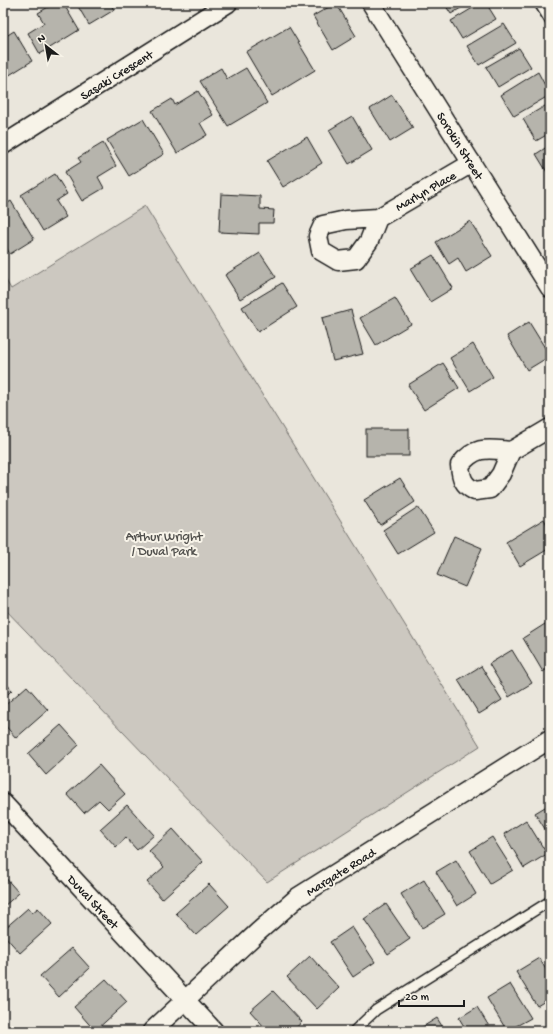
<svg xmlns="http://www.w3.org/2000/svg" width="553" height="1034" viewBox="0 0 553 1034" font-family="'Gochi Hand',sans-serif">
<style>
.green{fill:#ccc8c0;stroke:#74726e}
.building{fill:#b6b4ac;stroke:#1c1c1c}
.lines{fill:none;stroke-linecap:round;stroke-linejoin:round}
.lane-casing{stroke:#1c1c1c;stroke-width:12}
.street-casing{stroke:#1c1c1c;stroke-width:21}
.path{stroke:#1c1c1c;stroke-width:2.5;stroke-dasharray:1 3;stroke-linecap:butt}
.lane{stroke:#f7f3e8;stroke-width:9}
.street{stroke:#f7f3e8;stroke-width:18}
.labels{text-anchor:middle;stroke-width:4;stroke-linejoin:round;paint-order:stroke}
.street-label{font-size:13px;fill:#1c1c1c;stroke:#f7f3e8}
.park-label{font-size:13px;fill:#51504d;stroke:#f7f3e8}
</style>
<rect width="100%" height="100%" fill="#eae6dc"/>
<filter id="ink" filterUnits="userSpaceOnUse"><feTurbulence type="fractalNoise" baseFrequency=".025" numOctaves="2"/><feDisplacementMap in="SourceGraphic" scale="8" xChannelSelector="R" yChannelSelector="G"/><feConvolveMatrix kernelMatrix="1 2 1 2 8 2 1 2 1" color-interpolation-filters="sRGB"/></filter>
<g filter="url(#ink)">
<polygon class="green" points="145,206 480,746 267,882 3,607 3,275 11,289"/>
<g class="building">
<polygon points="55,3 63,3 79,30 40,54 28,33 44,23 38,13"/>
<polygon points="76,3 110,3 114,10 89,25"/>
<polygon points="336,3 356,36 333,50 313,16"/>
<polygon points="444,3 469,3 451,14"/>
<polygon points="481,3 486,3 496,19 462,39 451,21"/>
<polygon points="504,24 516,43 479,65 467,46"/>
<polygon points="289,27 315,70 272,96 246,52"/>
<polygon points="14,31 32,61 3,79 3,38"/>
<polygon points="519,48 531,67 498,87 486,67"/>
<polygon points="221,68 227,79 246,68 267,103 228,126 200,81"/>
<polygon points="538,72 550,95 514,116 501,95"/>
<polygon points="198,91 213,115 200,123 207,135 177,153 152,111 172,99 175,105"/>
<polygon points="392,95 413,128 390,142 370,109"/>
<polygon points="550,103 550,133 536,141 523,119"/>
<polygon points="352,116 372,150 349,164 329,130"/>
<polygon points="143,119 164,154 129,176 107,140"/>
<polygon points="307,137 322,163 283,187 267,161"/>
<polygon points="103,143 116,166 98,177 104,188 82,201 65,172 81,162 78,158"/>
<polygon points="550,145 550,170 547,172 536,154"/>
<polygon points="55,174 67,194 56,201 66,217 43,231 21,195"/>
<polygon points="221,194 260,196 260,209 274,210 273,223 259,223 259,234 219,232"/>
<polygon points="11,201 34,239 10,254 3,242 3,206"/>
<polygon points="470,221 492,256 466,272 458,258 449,264 436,242"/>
<polygon points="260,253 276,277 240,299 225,275"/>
<polygon points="433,255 453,288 430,302 410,269"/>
<polygon points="282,283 297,307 258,332 242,307"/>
<polygon points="395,298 411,324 376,345 360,318"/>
<polygon points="351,310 363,354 333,361 322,318"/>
<polygon points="529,322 550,356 527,370 507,336"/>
<polygon points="473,344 493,377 470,391 450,358"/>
<polygon points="443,363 459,388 424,410 408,385"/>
<rect x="366" y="429" width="43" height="27"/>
<polygon points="400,478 415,502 380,525 364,500"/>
<polygon points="418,507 434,532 398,554 383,530"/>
<polygon points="544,519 550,530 550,548 520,566 506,542"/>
<polygon points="454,536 482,548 465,587 437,575"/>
<polygon points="545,624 550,631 550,667 543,672 523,638"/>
<polygon points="512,650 532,683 509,697 489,664"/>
<polygon points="481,666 502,700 479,714 458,680"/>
<polygon points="3,680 12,690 3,699"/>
<polygon points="27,686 48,710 16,738 3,723 3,707"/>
<polygon points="61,725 79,745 46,775 28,754"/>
<polygon points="99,765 125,794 108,809 99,800 84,813 67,794"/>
<polygon points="550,804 550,837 535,813"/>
<polygon points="127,805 154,835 137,850 126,838 116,847 100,829"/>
<polygon points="526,820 547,854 524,868 504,834"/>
<polygon points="173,829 203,862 162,899 147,882 164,867 149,851"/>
<polygon points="492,837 513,870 490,884 470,851"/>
<polygon points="456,860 476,894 457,906 436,872"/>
<polygon points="3,875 19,893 3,907"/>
<polygon points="424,880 445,914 422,928 401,894"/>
<polygon points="209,884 229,906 196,935 176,913"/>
<polygon points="386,904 410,939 388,954 364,919"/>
<polygon points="28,908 32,913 38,908 52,924 20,953 3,934 3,930"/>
<polygon points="352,927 375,962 353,977 330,942"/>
<polygon points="72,948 90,968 59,997 40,976"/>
<polygon points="310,956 339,988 317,1009 287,977"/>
<polygon points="539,958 550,976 550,998 537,1006 516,972"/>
<polygon points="106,979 127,1002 95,1031 74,1007"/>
<polygon points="510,984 531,1018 507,1031 487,998"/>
<polygon points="273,991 302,1022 292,1031 268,1031 250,1011"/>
<polygon points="477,1007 492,1031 460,1031 465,1028 459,1018"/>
<polygon points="437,1018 445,1031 416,1031"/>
</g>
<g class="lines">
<defs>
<g id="lane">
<polyline points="539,3 550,21"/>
<polyline points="354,1031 376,1010 550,901"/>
</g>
<g id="street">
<polyline points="371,3 550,288"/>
<polyline points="3,145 228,3"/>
<polyline points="378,218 369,241 356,259 338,261 321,251 318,236 323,225 346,220 378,218 472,163"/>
<path d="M511,451C488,449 476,445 460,465C461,478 463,485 475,491L490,489L501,474L511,451L550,428"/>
<polyline points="3,803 214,1031"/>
<polyline points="152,1031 258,932 298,897 550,739"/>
</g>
</defs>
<use href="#lane" class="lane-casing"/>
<use href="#street" class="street-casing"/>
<polyline class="path" points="3,290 6,294"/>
<use href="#lane" class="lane"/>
<use href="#street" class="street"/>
</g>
</g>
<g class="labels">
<g class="street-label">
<text transform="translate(116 74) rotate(-32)" y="5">Sasaki Crescent</text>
<text transform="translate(461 145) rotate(58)" y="5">Sorokin Street</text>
<text transform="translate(425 190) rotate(-30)" y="5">Marlyn Place</text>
<text transform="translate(340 871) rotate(-32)" y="5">Margate Road</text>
<text transform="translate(94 901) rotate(47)" y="5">Duval Street</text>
</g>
<g class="park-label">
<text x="164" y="540">Arthur Wright<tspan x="164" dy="15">/ Duval Park</tspan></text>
</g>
</g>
<rect width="553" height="1034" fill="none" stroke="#f7f3e8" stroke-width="16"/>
<rect x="8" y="8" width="537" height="1018" fill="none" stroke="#1c1c1c" stroke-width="1.5" filter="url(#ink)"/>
<g transform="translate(46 46) rotate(329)" stroke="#f7f3e8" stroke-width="3" paint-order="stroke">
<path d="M0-3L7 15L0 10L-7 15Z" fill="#1c1c1c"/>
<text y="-6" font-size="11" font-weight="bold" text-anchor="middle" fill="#1c1c1c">N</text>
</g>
<path d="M399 1000v6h65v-6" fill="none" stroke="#1c1c1c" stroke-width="2"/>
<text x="405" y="1000" font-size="12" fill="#1c1c1c" stroke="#f7f3e8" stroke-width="3" paint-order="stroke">20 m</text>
</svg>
